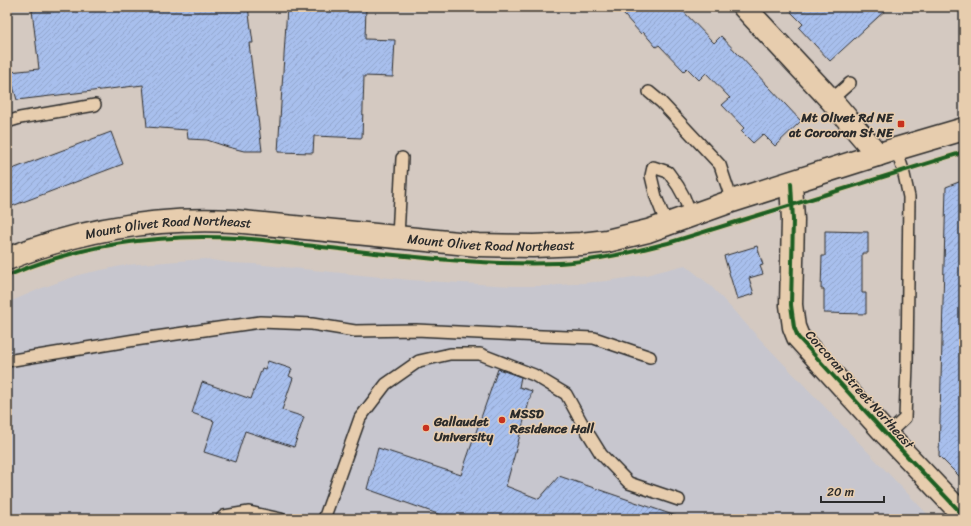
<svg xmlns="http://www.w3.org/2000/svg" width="971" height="526" viewBox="0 0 971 526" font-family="Sriracha,sans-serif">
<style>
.built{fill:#c7c6ce}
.building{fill:url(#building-hatch);stroke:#2b2b2b}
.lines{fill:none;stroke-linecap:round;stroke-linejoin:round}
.lane-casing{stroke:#2b2b2b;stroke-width:14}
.street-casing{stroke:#2b2b2b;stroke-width:25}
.secondary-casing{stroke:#2b2b2b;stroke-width:25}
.lane{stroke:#e7cdae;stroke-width:11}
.street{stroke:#e7cdae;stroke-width:22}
.secondary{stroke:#e7cdae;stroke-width:22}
.cycleway-casing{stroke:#e7cdae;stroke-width:6}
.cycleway{stroke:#1b5e20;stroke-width:4}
.poi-dot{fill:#c8321e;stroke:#e7cdae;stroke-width:1.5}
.labels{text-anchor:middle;stroke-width:3;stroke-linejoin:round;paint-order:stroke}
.poi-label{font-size:13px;font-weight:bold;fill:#2b2b2b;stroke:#e7cdae;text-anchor:start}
.street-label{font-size:13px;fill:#2b2b2b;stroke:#e7cdae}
</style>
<defs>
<pattern id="building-hatch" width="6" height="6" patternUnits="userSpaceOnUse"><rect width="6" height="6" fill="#a8bfed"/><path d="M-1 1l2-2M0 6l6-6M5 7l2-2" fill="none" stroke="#91a4cb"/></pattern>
</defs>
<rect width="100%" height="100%" fill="#d4c9c1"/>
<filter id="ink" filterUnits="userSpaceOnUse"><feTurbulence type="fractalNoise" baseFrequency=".025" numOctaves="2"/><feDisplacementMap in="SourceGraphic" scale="8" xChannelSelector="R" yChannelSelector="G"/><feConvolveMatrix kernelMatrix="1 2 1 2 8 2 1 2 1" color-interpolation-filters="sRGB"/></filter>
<g filter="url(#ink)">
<polygon class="built" points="205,259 231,263 254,264 410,280 513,286 547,286 607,281 646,275 685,265 710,285 758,337 932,519 7,519 7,303 42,288 82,274 126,265"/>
<g class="building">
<polygon points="59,7 248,7 253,43 249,43 262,151 244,151 228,147 207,140 188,139 187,130 147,127 143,85 17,100 9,72 39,69 32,10"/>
<polygon points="287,7 366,7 365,39 395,40 393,77 364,76 362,138 314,136 313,153 278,152"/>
<polygon points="617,7 679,7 714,43 721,36 801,121 775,146 763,134 753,143 741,131 744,128 722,105 730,98 706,73 699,80 687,68 684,71 659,45 656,47 643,32 641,34"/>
<polygon points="786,7 889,7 830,61 799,28 803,24"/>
<polygon points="111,132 123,164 7,208 7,171"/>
<polygon points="964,180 964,481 939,456 946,187"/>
<polygon points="825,231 868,232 868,253 862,253 862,293 866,293 866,314 824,313 824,289 821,289 822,256 825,256"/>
<polygon points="757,246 763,265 760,266 763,274 749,278 754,294 737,299 724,256"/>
<polygon points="268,361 292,369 289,376 293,378 282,410 304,417 294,447 245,431 235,462 204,452 214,421 192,413 202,382 251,399 262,368 265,369"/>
<polygon points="498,369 521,377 519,387 532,391 506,486 539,499 559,476 676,516 675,519 452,519 367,489 378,448 461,475"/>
</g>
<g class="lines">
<defs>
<g id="lane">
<polyline points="649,92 661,102 720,165 732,201"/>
<polyline points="831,100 850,83"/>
<polyline points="7,122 20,118 95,105"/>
<polyline points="667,225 656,197 651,176 653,167 668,172 678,186 684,197 691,216"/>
<polyline points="398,237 402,158"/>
<polyline points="7,361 135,340 260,322 312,324 355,331 416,330 542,336 594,338 650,357"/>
<polyline points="887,435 905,418 907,364 909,197 903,170 896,149"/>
<polyline points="221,519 224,516 249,512 281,519"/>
<polyline points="324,519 360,418 386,384 419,361 450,354 480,354 534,375 566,394 583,425 601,454 629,483 679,500"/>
</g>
<g id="street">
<polyline points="744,7 831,100 878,155"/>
<polyline points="791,183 793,220 791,305 794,327 798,337 887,435 964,516"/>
</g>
<g id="secondary">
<path id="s1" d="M7,259C79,230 156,217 233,221L478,245L533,246L581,244L607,241L648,231L732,201L896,149L964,129"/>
</g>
</defs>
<use href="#lane" class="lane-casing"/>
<use href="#street" class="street-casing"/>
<use href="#secondary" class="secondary-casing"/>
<use href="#lane" class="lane"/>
<use href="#street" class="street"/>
<use href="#secondary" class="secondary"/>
<defs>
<g id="cycleway">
<polyline points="791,183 793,220 791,305 794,327 798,337 887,435 964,516"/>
<path d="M7,276C78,245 159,233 237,238C259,239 282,242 304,245C389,254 474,266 559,263C596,261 632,252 668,243L964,152"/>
</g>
</defs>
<use href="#cycleway" class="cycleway-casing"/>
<use href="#cycleway" class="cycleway"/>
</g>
</g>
<g class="poi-dot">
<rect x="897" y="120" width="8" height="8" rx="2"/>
<circle cx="502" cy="420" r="4"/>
<circle cx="426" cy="428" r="4"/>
</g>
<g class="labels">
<g class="poi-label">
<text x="893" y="122" text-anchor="end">Mt Olivet Rd NE<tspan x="893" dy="15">at Corcoran St NE</tspan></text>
<text x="510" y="418">MSSD<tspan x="510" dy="15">Residence Hall</tspan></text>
<text x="434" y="426">Gallaudet<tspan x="434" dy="15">University</tspan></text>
</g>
<g class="street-label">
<text dy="5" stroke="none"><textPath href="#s1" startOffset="166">Mount Olivet Road Northeast</textPath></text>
<text dy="5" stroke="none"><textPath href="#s1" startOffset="490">Mount Olivet Road Northeast</textPath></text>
<text transform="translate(860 389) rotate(48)" y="5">Corcoran Street Northeast</text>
</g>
</g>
<rect width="971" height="526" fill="none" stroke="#e7cdae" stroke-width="24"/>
<rect x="12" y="12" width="947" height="502" fill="none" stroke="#2b2b2b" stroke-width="1.5" filter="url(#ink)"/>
<path d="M821 496v6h63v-6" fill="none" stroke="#2b2b2b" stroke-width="2"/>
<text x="827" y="496" font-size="12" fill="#2b2b2b" stroke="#e7cdae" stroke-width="3" paint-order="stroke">20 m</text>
</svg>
